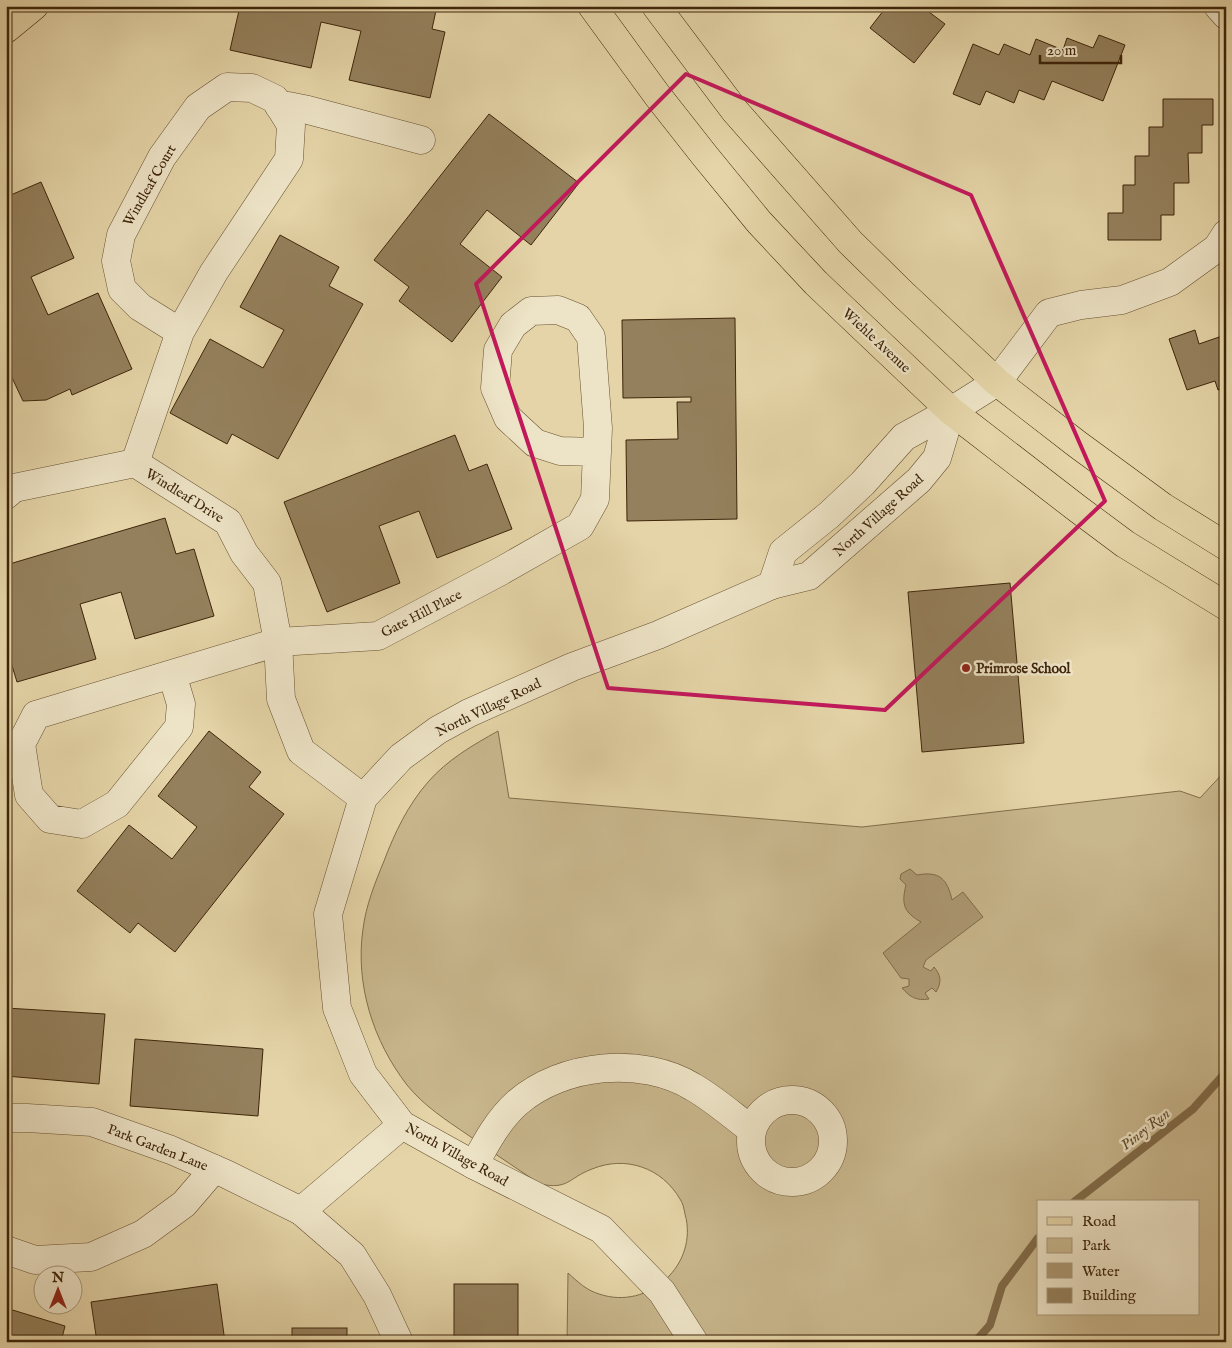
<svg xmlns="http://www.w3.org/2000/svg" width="1232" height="1348" viewBox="0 0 1232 1348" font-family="'IM FELL English',serif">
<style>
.green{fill:#c8b68c;stroke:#836e4b;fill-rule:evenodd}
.water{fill:#ac9872;stroke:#806a48}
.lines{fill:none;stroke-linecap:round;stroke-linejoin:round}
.stream{stroke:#806a48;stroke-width:8}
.building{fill:#94805c;stroke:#3e250a}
.minor-casing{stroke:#685131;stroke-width:29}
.major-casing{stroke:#3e250a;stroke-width:29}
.minor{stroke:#ede3c6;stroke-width:28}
.major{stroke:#e4d4a7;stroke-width:28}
.marked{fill:none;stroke:#c2185b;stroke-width:4;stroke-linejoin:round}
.poi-dot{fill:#8f2418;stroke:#ede3c6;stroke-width:2}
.labels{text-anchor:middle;stroke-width:5;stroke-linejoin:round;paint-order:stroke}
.street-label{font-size:14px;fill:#3e250a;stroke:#ede3c6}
.poi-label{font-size:14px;font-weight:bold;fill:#3e250a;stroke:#ede3c6;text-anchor:start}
.water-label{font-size:15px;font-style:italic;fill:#5f4829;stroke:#ede3c6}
</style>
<rect width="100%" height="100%" fill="#e4d4a7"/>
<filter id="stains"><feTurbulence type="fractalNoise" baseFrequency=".004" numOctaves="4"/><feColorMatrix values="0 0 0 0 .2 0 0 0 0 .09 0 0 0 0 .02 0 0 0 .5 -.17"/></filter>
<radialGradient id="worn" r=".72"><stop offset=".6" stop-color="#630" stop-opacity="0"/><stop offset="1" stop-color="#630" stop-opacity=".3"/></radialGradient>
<path class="green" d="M498,731L509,798L862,827L1180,791L1200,798L1226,770V1342H567L568,1273C578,1282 586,1290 599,1294C649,1311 699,1264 685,1214C684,1209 683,1203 680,1199C662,1168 626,1155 592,1169C568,1178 569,1190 540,1184C516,1168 492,1152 468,1135C446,1120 424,1106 407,1085C373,1041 355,984 363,929C366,905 375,883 384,861C395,832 408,805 428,782C447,760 473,745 498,731ZM1038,1202H1198V1314H1038Z"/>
<path class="water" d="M910,869L917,875C939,871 947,878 952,900L963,892L983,917L926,960L923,967L931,971L934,967C941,975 942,982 936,992L932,988L925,993L929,999C916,1001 910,997 902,988L909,986V979L901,978L883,953L921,922C904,912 901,905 906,885L900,879L901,874Z"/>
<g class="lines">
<g class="stream">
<polyline points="1074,1202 1193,1109 1226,1072"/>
<polyline points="975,1342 990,1325 1002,1286 1038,1238"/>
</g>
</g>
<g class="building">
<polygon points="240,6 437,6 432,29 445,32 430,98 349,80 361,31 321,22 311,68 230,50"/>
<polygon points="887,6 927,6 925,9 945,24 914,63 870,28"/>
<polygon points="1099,35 1125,45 1103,101 1052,81 1044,100 1019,90 1014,103 986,91 980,105 953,94 973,44 999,55 1004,44 1030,55 1036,39 1063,50 1067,38 1093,48"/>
<polygon points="1163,99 1213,99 1213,125 1202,125 1202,153 1188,153 1189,183 1174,183 1174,215 1161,215 1161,240 1108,240 1108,213 1123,213 1123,185 1135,185 1135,156 1149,156 1149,127 1163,127"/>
<polygon points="489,114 579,183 531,245 487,210 460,244 502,277 452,342 399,301 409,287 374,260"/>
<polygon points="41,182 74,258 31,277 48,315 98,293 132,369 72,395 70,389 46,400 23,401 6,365 6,197"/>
<polygon points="280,235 339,267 329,286 363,304 278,459 232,434 227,444 170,413 210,339 263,368 284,330 240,307"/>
<polygon points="735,318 737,519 627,521 626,440 678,439 677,402 691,402 691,397 623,398 622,320"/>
<polygon points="1195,330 1199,344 1225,335 1226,388 1218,390 1215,381 1187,390 1169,339"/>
<polygon points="455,435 469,471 487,464 512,529 437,558 419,511 379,526 400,583 327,612 284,502"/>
<polygon points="165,518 176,554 194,549 214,616 135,639 121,592 80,604 96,659 17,682 6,646 6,618 9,617 6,608 6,565"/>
<polygon points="1010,583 1024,743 922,752 908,592"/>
<polygon points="209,731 261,772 249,787 284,814 175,952 138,923 130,933 77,891 129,825 172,859 197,827 158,796"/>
<polygon points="6,1008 105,1014 99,1084 6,1076"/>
<polygon points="135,1039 263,1049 258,1116 130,1106"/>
<polygon points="217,1284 225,1342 97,1342 91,1302"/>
<rect x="454" y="1284" width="64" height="58"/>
<polygon points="6,1308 65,1326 61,1342 6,1342"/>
<rect x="292" y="1328" width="55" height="14"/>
</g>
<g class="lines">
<defs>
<g id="minor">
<polyline points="1218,6 1226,15"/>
<polyline points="279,106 288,106 308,110 421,140"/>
<polyline points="135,463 180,332 214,272 289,159 291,125 275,99 252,88 227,87 198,107 162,157 121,235 116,261 122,289 140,307 180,332"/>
<polyline points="6,495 14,488 135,463 228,522 244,553 267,583 278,642 281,699 301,751 363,798"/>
<polyline points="772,585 783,552 829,515 863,483 904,437 951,411 997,382 1049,313 1081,305 1122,300 1170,282 1217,248 1226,234"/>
<polyline points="172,674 181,704 179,727 117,804 82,824 50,819 29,795 21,744 36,715 278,642 378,636 501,571 580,526 595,499 598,428 591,337 578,318 558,310 531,311 513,325 498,350 495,388 508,418 535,443 560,451 597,452"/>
<circle cx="792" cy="1141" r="41"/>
<polyline points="6,1118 27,1118 92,1122 171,1150 226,1174 301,1211"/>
<path d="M474,1165C486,1143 498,1120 517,1103C563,1063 642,1056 693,1087C714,1099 733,1116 752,1130"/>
<polyline points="6,1250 35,1260 91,1257 143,1234 184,1204 214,1169"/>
<polyline points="399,1342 377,1295 352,1255 301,1211 402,1125"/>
<polyline points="694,1342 662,1292 601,1229 474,1165 402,1125 363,1074 337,1008 328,914 363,798 401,757 438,730 469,713 572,667 658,635 772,585 809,576 919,480 937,458 951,411"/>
</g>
<g id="major">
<polyline points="592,6 657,95 705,156 759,222 816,283 951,411 1078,509 1125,544 1226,606"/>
<polyline points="656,6 735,111 850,242 903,294 997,382 1077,444 1163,507 1226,546"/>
<polyline points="6,29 34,6"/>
</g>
</defs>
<use href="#minor" class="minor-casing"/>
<use href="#major" class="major-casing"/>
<use href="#minor" class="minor"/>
<use href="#major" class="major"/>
</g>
<path class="marked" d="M686,74L971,195L1105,501L885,710L608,688L476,284Z"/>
<circle class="poi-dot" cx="966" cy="668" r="5"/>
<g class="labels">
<g class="street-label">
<text transform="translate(149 185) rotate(-60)" y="5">Windleaf Court</text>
<text transform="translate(877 340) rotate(43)" y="5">Wiehle Avenue</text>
<text transform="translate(185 495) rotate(32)" y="5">Windleaf Drive</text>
<text transform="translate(878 515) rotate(-42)" y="5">North Village Road</text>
<text transform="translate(421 613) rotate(-27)" y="5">Gate Hill Place</text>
<text transform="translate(488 707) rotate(-26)" y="5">North Village Road</text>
<text transform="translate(158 1147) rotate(21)" y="5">Park Garden Lane</text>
<text transform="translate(457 1154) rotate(29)" y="5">North Village Road</text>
</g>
<g class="poi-label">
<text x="976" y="673">Primrose School</text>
</g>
<g class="water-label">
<text transform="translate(1145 1129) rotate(-38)" y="5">Piney Run</text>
</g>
</g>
<rect width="1232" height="1348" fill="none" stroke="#e4d4a7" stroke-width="25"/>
<rect x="8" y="8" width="1217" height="1333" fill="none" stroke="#3e250a" stroke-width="2.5"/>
<rect x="12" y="12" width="1207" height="1323" fill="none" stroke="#3e250a"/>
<rect x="1037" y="1200" width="162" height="115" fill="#ede3c6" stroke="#a7977b"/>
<rect x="1047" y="1217" width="25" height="8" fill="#e4d4a7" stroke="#a7977b"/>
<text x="1082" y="1226" font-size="15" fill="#3e250a">Road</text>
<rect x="1047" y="1238" width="25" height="15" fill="#c8b68c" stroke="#a7977b"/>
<text x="1082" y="1250" font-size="15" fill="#3e250a">Park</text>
<rect x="1047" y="1263" width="25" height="15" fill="#ac9872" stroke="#a7977b"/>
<text x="1082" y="1276" font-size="15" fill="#3e250a">Water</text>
<rect x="1047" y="1288" width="25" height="15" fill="#94805c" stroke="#a7977b"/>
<text x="1082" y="1300" font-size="15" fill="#3e250a">Building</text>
<g transform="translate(58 1290)"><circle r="24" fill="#ede3c6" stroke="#a7977b"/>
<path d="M0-4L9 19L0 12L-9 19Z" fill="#8f2418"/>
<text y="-8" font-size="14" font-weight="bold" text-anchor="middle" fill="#3e250a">N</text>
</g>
<path d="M1040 55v8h81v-8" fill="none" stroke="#3e250a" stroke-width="2.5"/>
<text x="1047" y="55" font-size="15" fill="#3e250a" stroke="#ede3c6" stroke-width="4" paint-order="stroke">20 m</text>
<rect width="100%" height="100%" filter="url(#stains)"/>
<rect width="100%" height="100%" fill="url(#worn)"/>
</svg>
